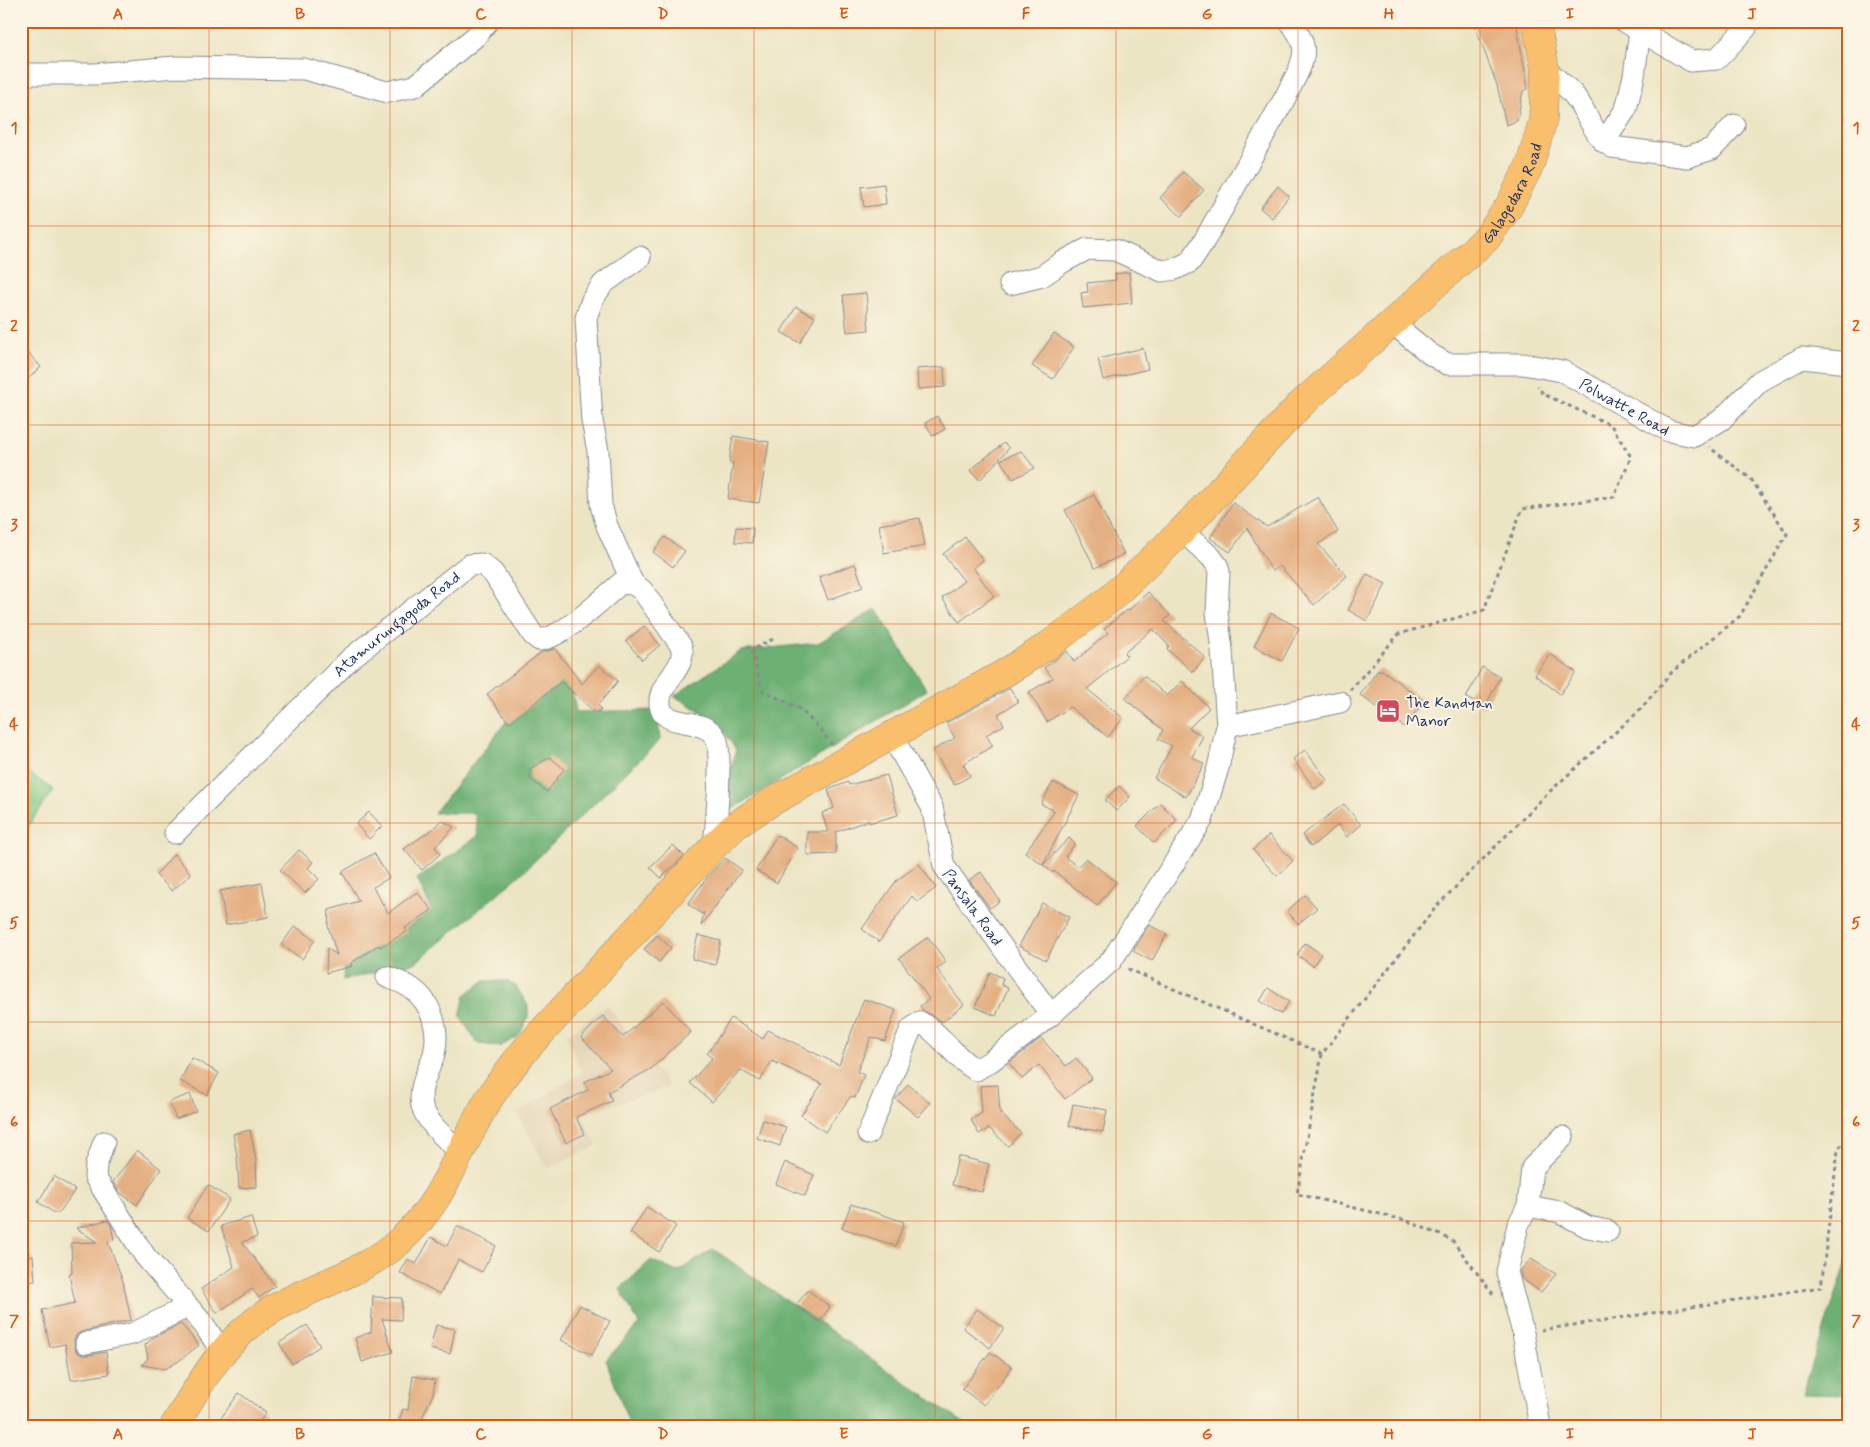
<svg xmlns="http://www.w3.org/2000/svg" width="1870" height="1447" viewBox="0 0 1870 1447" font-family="Mynerve,sans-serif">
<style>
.built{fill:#e4d6b8}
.green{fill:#87cc86;stroke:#517e72}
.forest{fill:#6db073;stroke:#447068}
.building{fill:#e4b083}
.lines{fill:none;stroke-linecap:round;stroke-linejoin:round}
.minor-casing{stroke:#848a91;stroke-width:23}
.highway-casing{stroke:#848a91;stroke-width:29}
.path{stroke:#848a91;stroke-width:3;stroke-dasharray:4 4;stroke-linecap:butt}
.minor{stroke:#fff;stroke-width:21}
.highway{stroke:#f9bf6d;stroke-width:28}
.grid{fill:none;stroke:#de5710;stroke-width:1;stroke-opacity:0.55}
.labels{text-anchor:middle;stroke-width:4;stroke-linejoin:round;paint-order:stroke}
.street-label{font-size:16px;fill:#1b2f5e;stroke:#fcf5e5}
.poi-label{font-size:16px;fill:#1b2f5e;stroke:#fcf5e5;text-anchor:start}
.neatline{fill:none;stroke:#de5710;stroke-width:2}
.grid-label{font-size:16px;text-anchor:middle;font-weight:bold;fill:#de5710}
</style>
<rect width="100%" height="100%" fill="#fcf5e5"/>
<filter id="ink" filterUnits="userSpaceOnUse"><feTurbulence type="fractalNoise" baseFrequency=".02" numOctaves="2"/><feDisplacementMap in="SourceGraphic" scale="10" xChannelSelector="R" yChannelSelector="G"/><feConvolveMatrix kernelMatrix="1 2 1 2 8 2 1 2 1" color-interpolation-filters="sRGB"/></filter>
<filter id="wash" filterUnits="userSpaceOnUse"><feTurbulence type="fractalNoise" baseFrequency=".0096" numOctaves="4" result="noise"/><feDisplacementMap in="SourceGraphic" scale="20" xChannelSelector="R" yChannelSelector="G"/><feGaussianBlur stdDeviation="1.12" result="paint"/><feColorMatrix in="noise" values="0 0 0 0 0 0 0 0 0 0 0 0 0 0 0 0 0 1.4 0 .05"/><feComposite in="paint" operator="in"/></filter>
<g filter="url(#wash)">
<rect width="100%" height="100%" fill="#ece5c4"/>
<polygon class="built" points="607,1005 669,1087 582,1115 597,1145 548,1169 517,1113 582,1072 566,1036"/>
<polygon class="green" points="21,767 53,790 21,837"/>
<g class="forest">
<polygon points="876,609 927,690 725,814 728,781 736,750 721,727 702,712 674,696 741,651 818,643"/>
<polygon points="568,666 576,712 657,710 660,740 519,876 415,963 343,980 344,968 432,911 417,879 478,836 475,813 434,813 524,699"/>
<polygon points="483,981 506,981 516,986 528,1006 528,1018 518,1037 499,1047 477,1043 460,1016 465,995"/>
<polygon points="713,1249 968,1426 630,1426 606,1360 639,1324 620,1289 651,1260 677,1272"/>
<polygon points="1849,1256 1849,1395 1802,1394"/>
</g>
<g id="blocks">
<g class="building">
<polygon points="1473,21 1516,21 1528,89 1523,91 1517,121 1506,125 1497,85"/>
<polygon points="1183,172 1204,190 1181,216 1160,198"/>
<polygon points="884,184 886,204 864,207 861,187"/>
<polygon points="1278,186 1289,196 1272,218 1260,208"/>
<polygon points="1129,272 1132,303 1083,308 1081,293 1088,292 1087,283 1116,280 1115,274"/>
<polygon points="866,293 869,330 847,332 843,295"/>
<polygon points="796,307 815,317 800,343 781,332"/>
<polygon points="1054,333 1074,347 1053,379 1032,366"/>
<polygon points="21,345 41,367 21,385"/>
<polygon points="1143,348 1148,369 1103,380 1098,359"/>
<polygon points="944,367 945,387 918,389 917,369"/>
<polygon points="937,416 945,429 933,436 925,423"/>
<polygon points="733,436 769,442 759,503 728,499 733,463 729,462"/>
<polygon points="1004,443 1009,448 980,480 970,470"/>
<polygon points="1021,451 1035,468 1013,479 1000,460"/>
<polygon points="1094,495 1124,554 1095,568 1065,510"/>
<polygon points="1318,497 1338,532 1318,544 1347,576 1314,605 1280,566 1272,571 1247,528 1230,552 1210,538 1233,503 1267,527"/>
<polygon points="920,518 925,546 884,553 879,525"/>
<polygon points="736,527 753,528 752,543 735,542"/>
<polygon points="665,537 685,551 673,567 653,552"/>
<polygon points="965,537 983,560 973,568 994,596 959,622 942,598 964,581 943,554"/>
<polygon points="855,564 863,587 828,600 819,577"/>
<polygon points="1367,574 1386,584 1367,621 1348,610"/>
<polygon points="1148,592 1170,615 1164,621 1205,657 1193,672 1167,649 1169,646 1153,629 1124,653 1127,656 1087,689 1123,718 1108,737 1070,707 1047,722 1029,692 1053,678 1044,668 1067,651 1074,662 1108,633 1104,629 1127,610 1128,611"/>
<polygon points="1271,613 1299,628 1282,661 1254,646"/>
<polygon points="644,626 660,645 642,660 626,641"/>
<polygon points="555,649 582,684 599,665 618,681 598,705 601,709 596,713 561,682 509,723 487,694 542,652"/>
<polygon points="1550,654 1576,672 1560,694 1535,675"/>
<polygon points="1482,667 1500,677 1485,707 1466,698"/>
<polygon points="1378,670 1382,670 1424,701 1404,727 1360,695"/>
<polygon points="1144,676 1167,696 1182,681 1209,708 1189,728 1203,736 1192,757 1204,764 1186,797 1154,778 1172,746 1158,739 1163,730 1125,699"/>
<polygon points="1010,688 1018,702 998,714 1004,725 986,735 993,746 963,764 970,776 954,785 933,750 955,738 946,723"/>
<polygon points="1305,750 1327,780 1315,789 1293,759"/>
<polygon points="550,757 564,769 547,792 530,779 530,769"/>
<polygon points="887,775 898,815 869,823 869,820 836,832 836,854 807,855 807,832 828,832 822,813 834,808 828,790 848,782 849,785"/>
<polygon points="1053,782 1079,795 1043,865 1025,852 1055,811 1041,804"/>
<polygon points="1119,786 1130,797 1116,811 1105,800"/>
<polygon points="1160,803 1177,820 1154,843 1137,826"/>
<polygon points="1344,804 1361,825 1347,837 1338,825 1311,847 1302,835"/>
<polygon points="369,812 382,826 369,839 356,824"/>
<polygon points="441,820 454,827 435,847 440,854 422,870 404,849 434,828"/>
<polygon points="777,835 798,848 777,883 756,870"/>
<polygon points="1269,835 1293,861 1277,876 1253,850"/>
<polygon points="1069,838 1075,844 1065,857 1078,867 1086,858 1116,882 1097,906 1054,871 1053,873 1043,865"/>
<polygon points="673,845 684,856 661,878 650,867"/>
<polygon points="299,850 313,862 308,868 319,879 305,893 280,870"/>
<polygon points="374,853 389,878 373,887 388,913 417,892 432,910 405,928 407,932 380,947 378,945 350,964 352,966 326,973 327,948 337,955 328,926 329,910 359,901 342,872"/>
<polygon points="174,854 191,874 172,891 156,875"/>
<polygon points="725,858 742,870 701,926 704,912 702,914 688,904 708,876"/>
<polygon points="919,864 936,888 917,902 912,896 879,942 862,929 896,881"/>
<polygon points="981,872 1000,901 990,908 969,880"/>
<polygon points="262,883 268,917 226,925 220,891"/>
<polygon points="1305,895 1317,908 1298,924 1287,911"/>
<polygon points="1042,903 1069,917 1046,960 1019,946"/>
<polygon points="1149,925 1167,934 1152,961 1133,951"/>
<polygon points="295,926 315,940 302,959 281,945"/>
<polygon points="657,935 671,948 659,962 644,949"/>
<polygon points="698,935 721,941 715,965 692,959"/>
<polygon points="928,937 946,962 937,969 964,1005 942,1022 923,1010 920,1006 929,999 899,958"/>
<polygon points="1305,943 1321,954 1313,966 1297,955"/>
<polygon points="990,972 1003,978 1001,985 1008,988 996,1016 975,1007"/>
<polygon points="1268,988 1289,1002 1281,1014 1260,1001"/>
<polygon points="864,999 896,1010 885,1041 871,1037 857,1072 864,1075 855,1098 851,1096 825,1132 801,1115 822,1084 772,1061 760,1081 740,1070 712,1102 690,1083 712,1058 707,1054 731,1018 763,1039 768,1030 839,1065"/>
<polygon points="663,1001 691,1032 651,1069 608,1092 612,1101 576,1117 584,1134 566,1143 550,1109 588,1090 584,1082 611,1069 581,1037 603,1016 623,1037"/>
<polygon points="1041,1038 1066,1066 1076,1058 1092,1078 1065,1099 1039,1065 1022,1079 1009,1063"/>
<polygon points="192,1058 219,1073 207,1095 180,1081"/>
<polygon points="908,1084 930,1103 918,1117 896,1099"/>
<polygon points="998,1085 1000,1113 1021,1133 1008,1146 989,1128 979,1134 971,1120 982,1113 980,1086"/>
<polygon points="190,1094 196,1111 176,1119 169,1102"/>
<polygon points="1073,1104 1107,1110 1103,1132 1069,1126"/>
<polygon points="763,1120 786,1127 780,1146 757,1138"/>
<polygon points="250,1130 256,1160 257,1187 239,1188 237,1155 233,1134"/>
<polygon points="137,1150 161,1169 137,1205 119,1192 113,1182"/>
<polygon points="958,1156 989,1164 982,1192 952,1185"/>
<polygon points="785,1162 814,1175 805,1196 776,1184"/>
<polygon points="54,1176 75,1190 59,1213 54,1213 38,1202"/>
<polygon points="208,1185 230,1199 209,1231 187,1218"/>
<polygon points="851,1204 904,1222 896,1246 842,1228"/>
<polygon points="647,1207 676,1226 659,1252 630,1233"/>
<polygon points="251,1217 257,1237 242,1242 275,1286 259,1298 252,1289 217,1313 201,1289 234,1267 221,1226"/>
<polygon points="107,1220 111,1225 114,1240 108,1242 123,1281 131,1320 84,1331 77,1334 74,1339 74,1345 76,1351 82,1355 88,1355 106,1352 109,1374 71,1380 65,1344 50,1347 42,1310 75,1303 69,1274 72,1273 71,1243 97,1242 76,1228"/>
<polygon points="457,1226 496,1246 482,1272 458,1260 440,1294 400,1273 408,1259 416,1264 431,1237 447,1246"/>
<polygon points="33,1256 35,1281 21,1282 21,1257"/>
<polygon points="1531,1259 1556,1274 1541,1292 1522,1279 1520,1271"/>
<polygon points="808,1290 830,1307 819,1322 796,1305"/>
<polygon points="373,1295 375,1297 402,1298 401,1320 382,1319 393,1352 362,1362 355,1338 371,1332"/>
<polygon points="580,1305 610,1321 592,1355 561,1340"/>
<polygon points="977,1309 1004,1328 990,1348 963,1328"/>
<polygon points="181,1324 199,1345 179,1361 165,1369 142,1365 148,1358 145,1345 154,1337"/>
<polygon points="307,1325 320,1346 292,1364 279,1343"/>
<polygon points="436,1325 455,1329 450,1354 430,1349"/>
<polygon points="990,1352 1012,1367 984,1405 962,1389"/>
<polygon points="413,1376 435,1380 433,1394 418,1426 397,1426 403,1409 408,1410"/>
<polygon points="239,1393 266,1413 256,1426 232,1426 221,1418"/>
</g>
</g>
</g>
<g filter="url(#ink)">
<use href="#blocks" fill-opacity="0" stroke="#848a91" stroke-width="1"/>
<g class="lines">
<defs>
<g id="minor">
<polyline points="1624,21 1691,61 1717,59 1746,28 1747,21"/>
<path d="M1545,69C1554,77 1564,84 1572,93C1588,111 1591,134 1612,147L1687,157L1712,149L1734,125"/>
<polyline points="21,74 95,74 175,67 304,69 387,92 415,86 476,36 488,21"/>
<polyline points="1604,142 1626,109 1634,76 1640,31"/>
<path d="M1010,284L1042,276L1061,263L1087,249L1115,250L1162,271L1175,269L1190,262L1204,241L1286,96C1292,82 1307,61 1303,45C1302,37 1294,28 1290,21"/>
<path id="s1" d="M1391,322L1430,354L1447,364H1523L1562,371L1669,431L1694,436L1721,420L1760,381L1802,358L1849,363"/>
<polyline points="633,584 607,526 601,505 598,451 592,421 586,318 592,300 603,284 640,257"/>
<polyline points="1227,726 1340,702"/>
<path id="s2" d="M892,736L932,807L944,866L1051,1015"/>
<path id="s3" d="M175,833L351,658L469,565L482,564L493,573L533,635L539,640C563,638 602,599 621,583L633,584L642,590L681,646C689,669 653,685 661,709C666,727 705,717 716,738C723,753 716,826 714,846"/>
<path d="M387,977C395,980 404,983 411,988C432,1002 440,1031 434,1054C429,1071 418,1086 422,1106C427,1124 448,1140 461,1153"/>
<path d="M868,1134L911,1029L920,1022C942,1034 954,1058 976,1070L991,1061L1051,1015L1111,961L1202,820L1218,768L1227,726L1222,650L1217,612L1219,572L1217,565L1211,557L1182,531"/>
<polyline points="104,1142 96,1165 95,1177 145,1256 204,1325 222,1352"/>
<polyline points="1528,1206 1560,1212 1588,1227 1608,1231"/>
<polyline points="86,1343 132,1334 187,1307"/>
<polyline points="1540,1426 1523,1333 1507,1272 1518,1225 1528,1206 1532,1168 1563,1137"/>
</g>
<g id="highway">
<path id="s4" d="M174,1426C202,1380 225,1337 273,1309C314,1285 364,1273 400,1241C442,1203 454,1161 480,1114C493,1090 510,1069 526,1049L714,846L736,825L773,801L1003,674L1049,645L1111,598L1182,531L1300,405L1487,238L1509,206L1530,165L1543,120L1545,69L1536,21"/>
</g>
</defs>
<use href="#minor" class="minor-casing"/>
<use href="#highway" class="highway-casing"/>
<g class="path">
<polyline points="773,639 752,650 762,690 800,709 821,730 832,745"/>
<polyline points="1350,690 1399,634 1484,610 1522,509 1614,497 1631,457 1611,425 1543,394 1538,386"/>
<polyline points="1128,969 1322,1054"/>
<polyline points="1493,1294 1452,1240 1405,1220 1297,1194 1322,1054 1436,907 1548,793 1638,712 1672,672 1740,616 1787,534 1751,479 1709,447"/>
<polyline points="1541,1330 1821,1287 1838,1150 1849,1134"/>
</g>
<use href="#minor" class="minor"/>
<use href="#highway" class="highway"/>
</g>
</g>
<path class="grid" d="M209,21V1426M390,21V1426M572,21V1426M754,21V1426M935,21V1426M1116,21V1426M1298,21V1426M1480,21V1426M1661,21V1426M21,226H1849M21,425H1849M21,624H1849M21,823H1849M21,1022H1849M21,1221H1849"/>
<defs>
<symbol id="hotel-square" viewBox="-11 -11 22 22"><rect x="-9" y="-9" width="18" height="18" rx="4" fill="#d1495b" stroke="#fcf5e5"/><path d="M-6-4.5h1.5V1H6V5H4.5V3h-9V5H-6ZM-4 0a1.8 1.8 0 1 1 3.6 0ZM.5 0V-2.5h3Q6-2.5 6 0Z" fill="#fff"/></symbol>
</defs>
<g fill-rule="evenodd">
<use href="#hotel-square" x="1374" y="697" width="28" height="28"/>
</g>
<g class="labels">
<g class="street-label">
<text dy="6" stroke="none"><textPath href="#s4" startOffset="1849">Galagedara Road</textPath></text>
<text dy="6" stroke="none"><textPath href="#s1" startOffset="258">Polwatte Road</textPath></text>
<text dy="6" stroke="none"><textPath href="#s3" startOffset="305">Atamurungagoda Road</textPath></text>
<text dy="6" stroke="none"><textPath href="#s2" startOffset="192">Pansala Road</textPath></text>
</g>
<g class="poi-label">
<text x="1406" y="708">The Kandyan<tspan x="1406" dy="18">Manor</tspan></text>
</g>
</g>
<rect width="1870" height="1447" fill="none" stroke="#fcf5e5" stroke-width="55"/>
<rect x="28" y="28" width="1814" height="1392" class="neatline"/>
<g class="grid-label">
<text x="118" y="19">A</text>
<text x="300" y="19">B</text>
<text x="481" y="19">C</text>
<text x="663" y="19">D</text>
<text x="844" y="19">E</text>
<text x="1026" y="19">F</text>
<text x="1207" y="19">G</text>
<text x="1389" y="19">H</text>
<text x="1570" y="19">I</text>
<text x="1752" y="19">J</text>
<text x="14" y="133">1</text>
<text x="1856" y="133">1</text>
<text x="14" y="331">2</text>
<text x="1856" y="331">2</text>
<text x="14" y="530">3</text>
<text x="1856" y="530">3</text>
<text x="14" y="729">4</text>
<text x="1856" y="729">4</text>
<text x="14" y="928">5</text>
<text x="1856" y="928">5</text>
<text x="14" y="1127">6</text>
<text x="1856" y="1127">6</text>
<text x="14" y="1326">7</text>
<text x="1856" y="1326">7</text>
<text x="118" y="1439">A</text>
<text x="300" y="1439">B</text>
<text x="481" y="1439">C</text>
<text x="663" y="1439">D</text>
<text x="844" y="1439">E</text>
<text x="1026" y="1439">F</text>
<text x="1207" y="1439">G</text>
<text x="1389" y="1439">H</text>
<text x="1570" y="1439">I</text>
<text x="1752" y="1439">J</text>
</g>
</svg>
